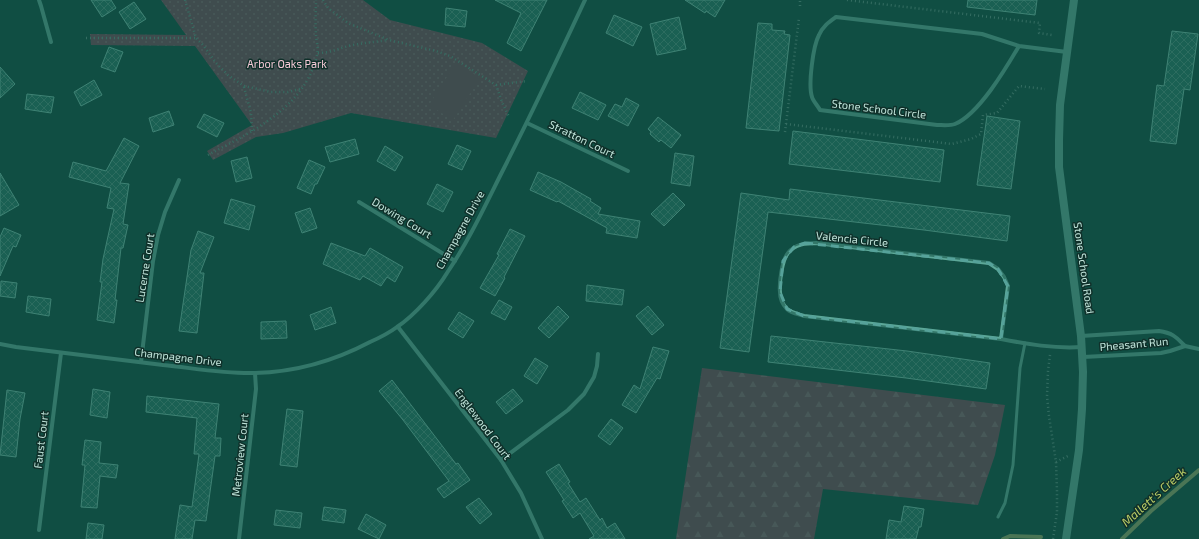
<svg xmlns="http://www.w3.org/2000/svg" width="1199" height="539" viewBox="0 0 1199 539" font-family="'Exo 2',sans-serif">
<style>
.grass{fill:url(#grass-dots)}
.forest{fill:url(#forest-firs)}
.pitch{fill:#794b5b}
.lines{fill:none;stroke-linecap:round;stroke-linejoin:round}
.stream{stroke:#90a46c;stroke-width:4}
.building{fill:url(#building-cross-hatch);stroke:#76c1af}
.path{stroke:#619388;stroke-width:2.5;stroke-dasharray:1 3;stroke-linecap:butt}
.lane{stroke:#5da898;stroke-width:3}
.street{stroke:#5da898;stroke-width:4}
.secondary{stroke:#5da898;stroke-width:8}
.marked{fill:none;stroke:#56a29a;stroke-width:3;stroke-dasharray:8 5;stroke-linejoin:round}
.labels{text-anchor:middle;stroke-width:3;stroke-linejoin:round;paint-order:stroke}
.park-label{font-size:11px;fill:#f6cad7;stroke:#10302a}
.street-label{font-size:11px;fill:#c1e5db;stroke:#10302a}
.water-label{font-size:12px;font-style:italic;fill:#bcce66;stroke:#10302a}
</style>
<defs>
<pattern id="grass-dots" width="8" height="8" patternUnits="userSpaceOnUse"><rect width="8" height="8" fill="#794b5b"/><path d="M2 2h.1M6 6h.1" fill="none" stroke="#8a6572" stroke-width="1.8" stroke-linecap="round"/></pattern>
<pattern id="forest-firs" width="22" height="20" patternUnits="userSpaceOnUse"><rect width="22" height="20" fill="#794b5b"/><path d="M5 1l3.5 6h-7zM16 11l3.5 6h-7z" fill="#8a6572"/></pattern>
<pattern id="building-cross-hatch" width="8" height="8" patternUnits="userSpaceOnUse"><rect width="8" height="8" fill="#277666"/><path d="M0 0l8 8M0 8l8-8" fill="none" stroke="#4e9082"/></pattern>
</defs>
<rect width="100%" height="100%" fill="#114e43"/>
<polygon class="grass" points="161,0 363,0 390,20 482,43 528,71 496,138 351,113 283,133 256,137 213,160 207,151 252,125 195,46 91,45 90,34 186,35"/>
<polygon class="forest" points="702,368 1005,405 995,455 978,505 823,489 814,539 676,539"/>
<polygon class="pitch" points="456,63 480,78 453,120 429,105"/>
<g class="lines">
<g class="stream">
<polyline points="1003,539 1010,536 1041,537"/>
<polyline points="1122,539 1151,511 1199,470"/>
</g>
</g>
<g class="building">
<polygon points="91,0 111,0 116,8 102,17"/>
<polygon points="495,0 547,0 521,51 507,43 521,13"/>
<polygon points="685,0 725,0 715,17 706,11 705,13"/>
<polygon points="968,0 1037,0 1035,15 967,7"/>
<polygon points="134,2 146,19 130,29 119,12"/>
<polygon points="446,8 467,11 465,27 445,25"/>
<polygon points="614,15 642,27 633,46 606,33"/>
<polygon points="679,17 686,49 657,55 650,24"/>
<polygon points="758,23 772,24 772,30 785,31 784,34 790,35 779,131 746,128"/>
<polygon points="1172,31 1198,34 1190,90 1184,89 1176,144 1150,141 1157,85 1164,86"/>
<polygon points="109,47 123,52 115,72 101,67"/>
<polygon points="0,67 15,84 0,98"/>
<polygon points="94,80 102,95 81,106 74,92"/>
<polygon points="580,92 606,105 598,120 572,108"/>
<polygon points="27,94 54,97 51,113 25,109"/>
<polygon points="626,98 639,105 628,126 608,116 615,104 622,107"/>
<polygon points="169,111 174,125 153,132 149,118"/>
<polygon points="204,114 224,123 217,137 197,127"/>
<polygon points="987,116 1020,121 1011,189 977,185"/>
<polygon points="658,117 681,135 671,148 661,140 659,142 650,134 651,132 648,129"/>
<polygon points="793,131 944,150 940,182 789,164"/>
<polygon points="124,138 139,146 120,183 129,184 123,224 128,225 123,248 121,248 115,300 117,300 114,323 97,320 102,282 100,282 103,259 114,209 107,208 111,188 69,177 73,162 106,171"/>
<polygon points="355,139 359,154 330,162 325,147"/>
<polygon points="457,145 471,151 462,170 448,164"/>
<polygon points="385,146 403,157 395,171 377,161"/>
<polygon points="675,153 694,156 690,186 671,183"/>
<polygon points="247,157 252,178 236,182 231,161"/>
<polygon points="309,160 325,167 317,184 315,184 311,194 297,188"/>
<polygon points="538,172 561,182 591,199 590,201 601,208 598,214 640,221 637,238 606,233 607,228 558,201 557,202 530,190"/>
<polygon points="0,173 19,205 0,216"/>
<polygon points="437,184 453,192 443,212 427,204"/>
<polygon points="790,189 1010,216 1007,241 924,230 768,212 749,352 720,348 741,193 789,200"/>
<polygon points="673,193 685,205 664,226 651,214"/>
<polygon points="231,199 255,206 249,230 224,223"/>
<polygon points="310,208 317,228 302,233 295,213"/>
<polygon points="4,228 21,235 16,247 13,246 0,276 0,237"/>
<polygon points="510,229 525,236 504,277 505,278 495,296 480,288 499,255 497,254"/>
<polygon points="198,231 214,237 200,273 204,273 197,333 179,331 191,250"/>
<polygon points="331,243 365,256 370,248 403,267 395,282 387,277 381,286 363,276 360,280 323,264"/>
<polygon points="1,281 17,283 15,298 0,296"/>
<polygon points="587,285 624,290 622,305 586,301"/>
<polygon points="28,296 51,299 49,316 26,312"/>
<polygon points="499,300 512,307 505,320 491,313"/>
<polygon points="558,306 569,317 549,338 538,328"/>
<polygon points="648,306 664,325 652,335 636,316"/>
<polygon points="331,307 336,323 315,330 310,315"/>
<polygon points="459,312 474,321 463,338 448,329"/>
<polygon points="286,321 287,338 261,339 261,322"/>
<polygon points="771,336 907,351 990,363 986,389 906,378 768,362"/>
<polygon points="653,347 669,351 660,379 657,378 636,413 622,405 634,385 640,389"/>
<polygon points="535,358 548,366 537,384 524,376"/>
<polygon points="392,380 456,464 458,463 470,480 444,498 437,489 449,481 403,420 379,391"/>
<polygon points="93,389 110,392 107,418 90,415"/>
<polygon points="513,389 523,401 506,414 496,402"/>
<polygon points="7,390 25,393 20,419 16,457 0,455"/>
<polygon points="147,396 219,404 215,438 221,438 220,456 215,456 206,521 195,520 192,539 175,539 180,505 192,507 199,454 194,454 197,418 146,412"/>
<polygon points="287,409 303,411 297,467 280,465"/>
<polygon points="611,419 623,428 610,445 598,436"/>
<polygon points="85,440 101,442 99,463 118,465 116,478 100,476 97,508 81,507 85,465 82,465"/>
<polygon points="559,464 570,482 568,483 580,502 586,498 600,520 602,518 607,528 615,523 625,539 589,539 594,536 580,513 573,518 562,501 564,500 546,472"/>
<polygon points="479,498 492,514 480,524 466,507"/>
<polygon points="904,506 924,509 921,527 919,527 916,539 886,539 889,520 901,522"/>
<polygon points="324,507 346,510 344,523 322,520"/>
<polygon points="276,510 302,513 300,528 274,525"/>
<polygon points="366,514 386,525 379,539 358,529"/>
<polygon points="88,523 104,525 102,539 86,539"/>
</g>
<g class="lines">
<g class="path">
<polyline points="185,0 196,38 203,45 216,63 228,75 244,86 271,92 288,92 300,89"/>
<polyline points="323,0 328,8 348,23 389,40 436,51 450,56 496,85 502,102 509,117"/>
<polyline points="847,0 1040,23 1039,33 1052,35"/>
<polyline points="800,6 800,0"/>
<polyline points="86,38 196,38"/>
<path d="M318,53C329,53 338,49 348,46C362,43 375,42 388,40"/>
<polyline points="496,85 527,81"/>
<polyline points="244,87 251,113 252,131"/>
<polyline points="786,124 952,144 971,139 981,134 983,115 997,113 1019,86 1045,89"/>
<polyline points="785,132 799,18"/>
<path d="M208,155C251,132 305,108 317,55C319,49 316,40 316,34C315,23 316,11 316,0"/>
<polyline points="1050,355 1048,371 1047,396 1049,416 1056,462 1057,491 1057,512 1053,539"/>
<polyline points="1056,462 1068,456"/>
</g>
<polyline class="lane" points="998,517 1005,503 1013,465 1020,368 1025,343"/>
<g class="street">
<polyline points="39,0 41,6 51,42"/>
<path d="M1019,46C1006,68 979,114 955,124C950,126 942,125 937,125L820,110C818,106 813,101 812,97C808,85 813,46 819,35C823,26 829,22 836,17L982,34L1019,46L1067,52"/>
<polyline points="527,123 628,171"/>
<polyline points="359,202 455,261"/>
<polyline points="398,327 501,460 521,493 542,539"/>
<path d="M1081,336L1159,331C1173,333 1176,337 1185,346"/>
<path d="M1001,339L1008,286L1004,277L998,269L989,263L816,243C806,243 795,244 788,253C782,260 779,283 780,292C780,298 783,305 787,309C791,313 798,314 804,316L1001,339C1027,344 1055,349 1082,347"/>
<path d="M0,344L16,347C65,353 114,359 163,365C193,368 224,374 255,373C297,372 334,361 370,342C379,338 389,333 397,327C415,315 436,291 447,273C468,242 484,208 501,174C530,117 558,58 585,0"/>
<polyline points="1083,357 1161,353 1170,351 1185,346 1199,349"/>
<polyline points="141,362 153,261 158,235 165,212 179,180"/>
<polyline points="501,460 568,410 584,394 594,377 597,366 598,354"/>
<polyline points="39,530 61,353"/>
<polyline points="239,539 256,389 255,373"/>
</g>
<polyline class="secondary" points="1066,539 1079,450 1082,409 1083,372 1081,336 1059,167 1059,140 1060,105 1074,0"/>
</g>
<path d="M0 0H1199V539H0ZM805,243L989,263L998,269L1008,286L1001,339L804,316L787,309L780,292L783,261L794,247Z" fill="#114e43" fill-opacity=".55" fill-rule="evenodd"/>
<path class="marked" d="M805,243L989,263L998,269L1008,286L1001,339L804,316L787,309L780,292L783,261L794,247Z"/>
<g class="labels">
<g class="park-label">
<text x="287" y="68">Arbor Oaks Park</text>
</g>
<g class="street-label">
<text transform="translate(879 109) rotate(7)" y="4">Stone School Circle</text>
<text transform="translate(582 139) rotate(26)" y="4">Stratton Court</text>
<text transform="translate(402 218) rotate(31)" y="4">Dowing Court</text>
<text transform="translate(460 230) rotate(-61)" y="4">Champagne Drive</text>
<text transform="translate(852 239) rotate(6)" y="4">Valencia Circle</text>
<text transform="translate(145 268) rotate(-81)" y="4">Lucerne Court</text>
<text transform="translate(1084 268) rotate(82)" y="4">Stone School Road</text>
<text transform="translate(1134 344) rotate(-5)" y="4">Pheasant Run</text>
<text transform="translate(178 357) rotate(7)" y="4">Champagne Drive</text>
<text transform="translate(483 424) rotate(53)" y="4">Englewood Court</text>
<text transform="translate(41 440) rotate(-83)" y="4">Faust Court</text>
<text transform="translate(240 455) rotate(-84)" y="4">Metroview Court</text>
</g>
<g class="water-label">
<text transform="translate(1154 497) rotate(-42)" y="4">Mallett's Creek</text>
</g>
</g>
</svg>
